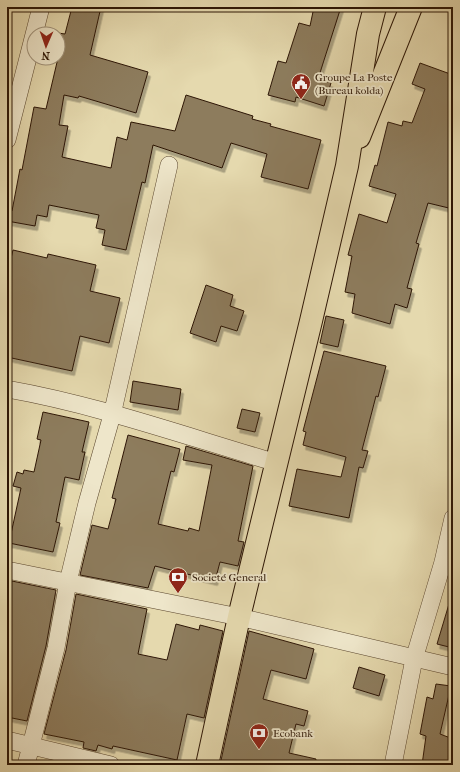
<svg xmlns="http://www.w3.org/2000/svg" width="460" height="772" viewBox="0 0 460 772" font-family="'IM FELL French Canon',serif">
<style>
.building{fill:#8d7b5d;stroke:#2d1605;filter:url(#shadow)}
.lines{fill:none;stroke-linecap:round;stroke-linejoin:round}
.minor-casing{stroke:#5b472f;stroke-width:18}
.primary-casing{stroke:#2d1605;stroke-width:24}
.minor{stroke:#eee6ca;stroke-width:17}
.primary{stroke:#e5d9ae;stroke-width:22}
.labels{text-anchor:middle;stroke-width:3.5;stroke-linejoin:round;paint-order:stroke}
.poi-label{font-size:11px;fill:#2d1605;stroke:#eee6ca;text-anchor:start}
</style>
<defs>
<filter id="shadow"><feDropShadow dx="2.5" dy="4.5" stdDeviation="0" flood-color="#0004"/></filter>
</defs>
<rect width="100%" height="100%" fill="#e5d9ae"/>
<filter id="stains"><feTurbulence type="fractalNoise" baseFrequency=".005" numOctaves="4"/><feColorMatrix values="0 0 0 0 .2 0 0 0 0 .09 0 0 0 0 .02 0 0 0 .5 -.17"/></filter>
<radialGradient id="worn" r=".72"><stop offset=".6" stop-color="#630" stop-opacity="0"/><stop offset="1" stop-color="#630" stop-opacity=".3"/></radialGradient>
<g class="building">
<polygon points="72,7 101,7 90,55 148,72 136,113 79,96 78,98 64,95 59,125 68,126 62,157 111,168 117,137 127,140 131,122 175,131 186,95 253,116 252,119 271,124 270,126 321,140 308,189 261,177 267,154 231,143 222,168 153,145 145,183 142,182 126,250 102,245 105,230 96,228 99,215 49,205 47,217 37,215 35,226 7,221 7,211 12,211 20,169 22,170 34,107 46,109 58,58 58,33 65,34"/>
<polygon points="314,7 341,7 318,79 331,83 324,106 296,97 295,102 268,95 278,61 286,63 299,23 310,26"/>
<polygon points="420,63 453,75 453,209 428,203 416,243 419,244 407,288 412,289 407,308 395,304 390,324 352,313 355,294 345,292 352,256 348,255 359,214 387,223 396,194 369,186 375,165 377,166 388,122 402,126 403,121 412,123 425,89 412,84"/>
<polygon points="13,250 47,258 48,254 96,265 90,291 120,298 109,343 80,336 72,371 7,357 7,275"/>
<polygon points="206,285 233,295 230,306 244,311 237,331 221,326 216,342 190,333"/>
<polygon points="326,316 344,320 338,347 320,343"/>
<polygon points="324,351 386,366 378,397 376,396 362,450 368,451 363,468 359,467 349,518 289,506 297,469 341,477 346,457 303,445 306,432 303,431"/>
<polygon points="133,381 181,389 178,410 130,402"/>
<polygon points="242,409 260,413 255,432 237,428"/>
<polygon points="43,412 89,422 82,452 85,452 79,480 65,477 56,522 60,523 53,552 9,543 21,488 13,486 17,472 23,474 24,470 34,472 41,440 37,439"/>
<polygon points="128,435 180,449 174,472 171,471 158,524 188,531 189,528 199,531 212,465 183,460 186,446 253,466 238,541 244,542 238,566 220,562 215,581 155,566 148,588 80,575 92,525 108,529 116,499 112,498"/>
<polygon points="7,580 56,590 46,646 27,721 7,717"/>
<polygon points="76,594 147,609 138,654 167,660 176,624 199,630 200,625 223,631 204,718 187,714 177,760 113,746 112,749 98,745 96,751 83,748 84,742 44,734 66,650"/>
<polygon points="449,604 453,604 453,648 437,644"/>
<polygon points="249,631 314,649 306,679 271,670 263,699 308,711 304,726 296,724 289,753 316,759 315,765 220,765"/>
<polygon points="359,667 385,675 379,696 353,688"/>
<polygon points="436,684 451,686 440,734 453,739 453,765 422,765 426,736 420,734 427,697 433,699"/>
</g>
<g class="lines">
<defs>
<g id="minor">
<polyline points="7,140 41,7"/>
<path d="M7,389C98,405 188,437 277,463"/>
<polyline points="7,570 239,617 453,667"/>
<polyline points="7,740 111,765"/>
<polyline points="26,765 56,648 68,582 87,503 112,415 169,165"/>
<polyline points="393,765 414,659 443,562 453,518"/>
</g>
<g id="primary">
<polyline points="359,137 411,7"/>
<polyline points="207,765 239,617 311,321 347,166 368,34 375,7"/>
</g>
</defs>
<use href="#minor" class="minor-casing"/>
<use href="#primary" class="primary-casing"/>
<use href="#minor" class="minor"/>
<use href="#primary" class="primary"/>
</g>
<defs>
<symbol id="civic-pin" viewBox="-11 -11 22 30"><path d="M0 17L-7.5 6A9.5 9.5 0 1 1 7.5 6Z" fill="#8f2418" stroke="#eee6ca"/><path d="M-.6-6.5H3V-4.5H.6V-3L4-1V1h2V6H-6V1h2V-1L-.6-3ZM-1.2 2.5V6h2.4V2.5Z" fill="#fff"/></symbol>
<symbol id="bank-pin" viewBox="-11 -11 22 30"><path d="M0 17L-7.5 6A9.5 9.5 0 1 1 7.5 6Z" fill="#8f2418" stroke="#eee6ca"/><path d="M-6-4H6V4H-6ZM0-2.3a2.3 2.3 0 1 0 0 4.6a2.3 2.3 0 1 0 0-4.6Z" fill="#fff"/></symbol>
</defs>
<g fill-rule="evenodd">
<use href="#civic-pin" x="290" y="72" width="22" height="30"/>
<use href="#bank-pin" x="167" y="566" width="22" height="30"/>
<use href="#bank-pin" x="248" y="722" width="22" height="30"/>
</g>
<g class="labels">
<g class="poi-label">
<text x="315" y="81">Groupe La Poste<tspan x="315" dy="13">(Bureau kolda)</tspan></text>
<text x="192" y="581">Societé General</text>
<text x="273" y="737">Ecobank</text>
</g>
</g>
<rect width="460" height="772" fill="none" stroke="#e5d9ae" stroke-width="24"/>
<rect x="8" y="8" width="444" height="756" fill="none" stroke="#2d1605" stroke-width="2"/>
<rect x="12" y="12" width="436" height="748" fill="none" stroke="#2d1605"/>
<g transform="translate(46 46) rotate(182)"><circle r="19" fill="#eee6ca" stroke="#a1937b"/>
<path d="M0-3L7 15L0 10L-7 15Z" fill="#8f2418"/>
<text y="-6" font-size="11" font-weight="bold" text-anchor="middle" fill="#2d1605">N</text>
</g>
<rect width="100%" height="100%" filter="url(#stains)"/>
<rect width="100%" height="100%" fill="url(#worn)"/>
</svg>
